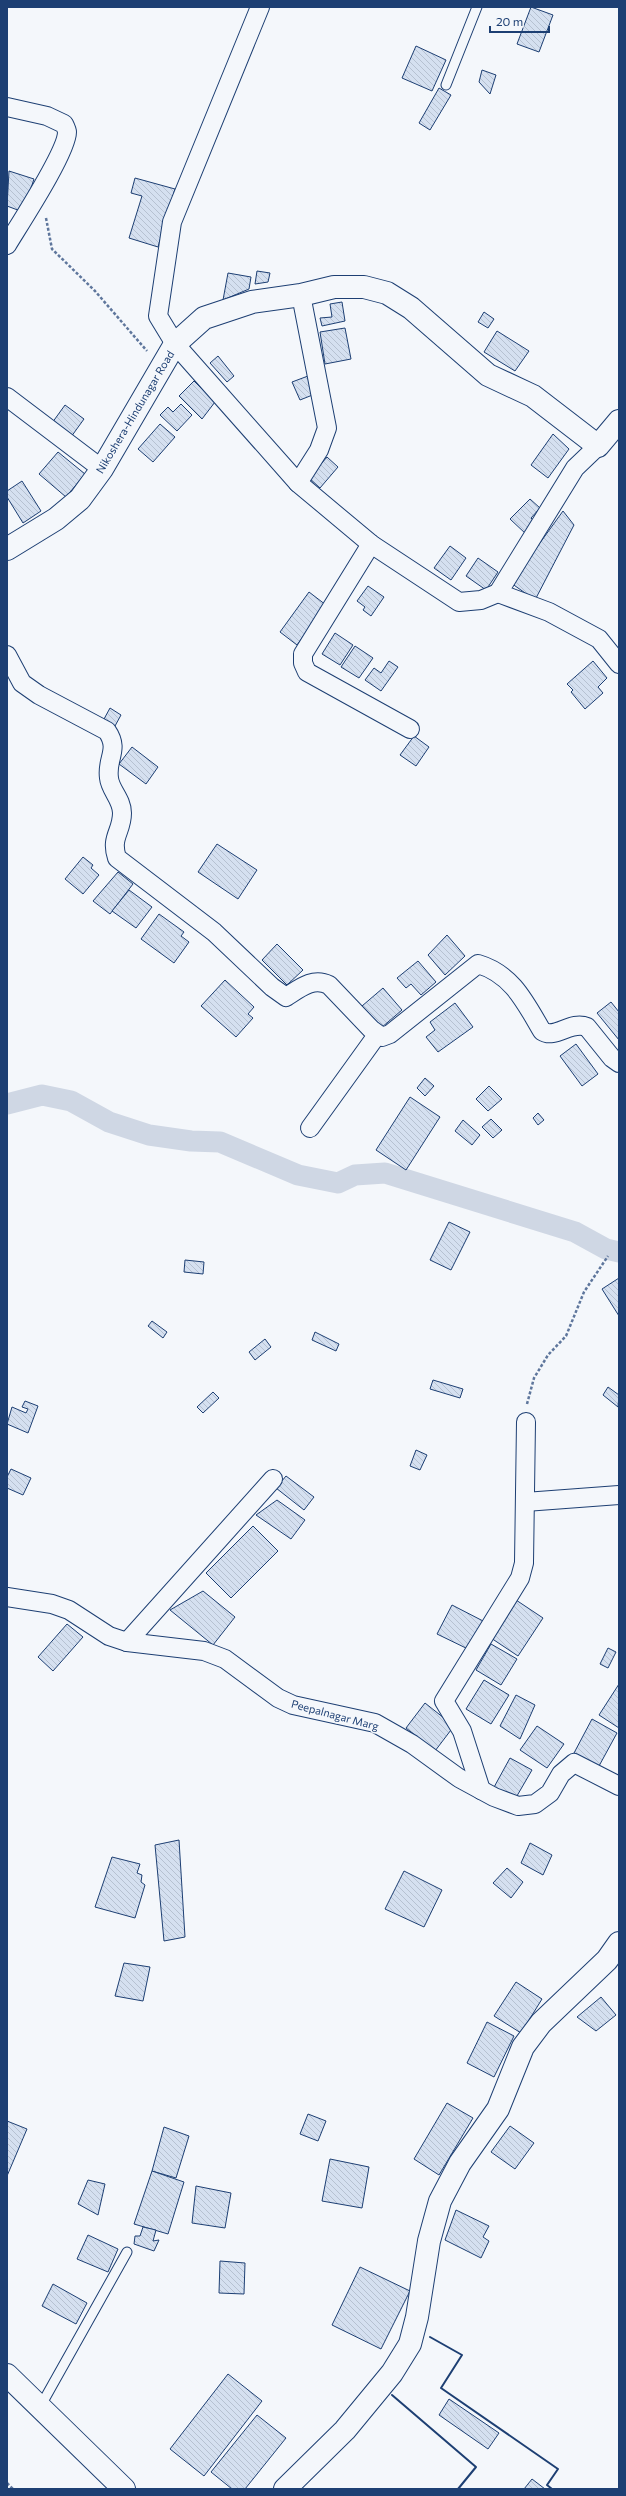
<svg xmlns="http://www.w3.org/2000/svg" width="626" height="2496" viewBox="0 0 626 2496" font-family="Commissioner,sans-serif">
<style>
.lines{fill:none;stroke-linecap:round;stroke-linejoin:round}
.canal{stroke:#cfd7e4;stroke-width:21}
.building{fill:url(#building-back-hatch);stroke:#1d3f73}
.service-casing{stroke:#1d3f73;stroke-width:11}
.minor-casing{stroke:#1d3f73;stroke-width:20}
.tertiary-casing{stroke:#1d3f73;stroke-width:24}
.secondary-casing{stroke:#1d3f73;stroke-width:24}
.path{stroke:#5e769c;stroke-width:2.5;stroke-dasharray:3 2;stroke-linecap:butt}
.service{stroke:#f4f7fb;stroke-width:9}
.minor{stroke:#f4f7fb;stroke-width:18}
.tertiary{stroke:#f4f7fb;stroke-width:22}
.secondary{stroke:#f4f7fb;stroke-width:22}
.wall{stroke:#1d3f73;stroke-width:2}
.labels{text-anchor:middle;stroke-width:3;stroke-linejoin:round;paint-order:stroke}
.street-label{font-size:11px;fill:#1d3f73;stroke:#f4f7fb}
</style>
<defs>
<pattern id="building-back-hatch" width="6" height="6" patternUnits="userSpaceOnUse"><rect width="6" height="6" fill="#d5e0f0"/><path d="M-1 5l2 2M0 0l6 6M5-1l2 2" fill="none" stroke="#b6c1d1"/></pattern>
</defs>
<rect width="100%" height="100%" fill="#f4f7fb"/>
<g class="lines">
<polyline class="canal" points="7,1104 42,1095 71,1101 109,1122 149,1135 191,1141 220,1142 298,1175 338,1183 355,1175 385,1173 575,1232 606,1249 619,1252"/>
</g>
<g class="building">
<polygon points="531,7 553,15 539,52 517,44"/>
<polygon points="416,46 446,60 432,91 402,78"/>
<polygon points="482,70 496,75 490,94 479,82"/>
<polygon points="439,88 451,95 430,130 419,123"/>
<polygon points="9,171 34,179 23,212 7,206"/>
<polygon points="135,178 175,189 158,247 129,238 142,196 131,193"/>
<polygon points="257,271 270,273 268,282 255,284"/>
<polygon points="228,273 251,277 249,289 223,300"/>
<polygon points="342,302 345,321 322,326 320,318 332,317 330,304"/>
<polygon points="484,312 494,319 488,328 478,322"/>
<polygon points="345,328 351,359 325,364 320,332"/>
<polygon points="497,331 529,351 515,371 484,352"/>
<polygon points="218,356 234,376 227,382 210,363"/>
<polygon points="308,376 315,394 300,400 292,382"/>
<polygon points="194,381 215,402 202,419 179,396"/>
<polygon points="181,404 192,415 177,431 160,415 168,407 173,412"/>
<polygon points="65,405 84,419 71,437 52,423"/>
<polygon points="160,424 175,437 153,462 138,449"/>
<polygon points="553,434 569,449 548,478 531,465"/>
<polygon points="58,452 85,474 66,497 39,474"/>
<polygon points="327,457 338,467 320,488 309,478"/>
<polygon points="22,481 41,511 23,523 7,497 7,491"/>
<polygon points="530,499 540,508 531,518 536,523 526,534 510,519"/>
<polygon points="563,511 574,525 535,600 511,583"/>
<polygon points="450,546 466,558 451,580 434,568"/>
<polygon points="478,558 498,572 486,590 466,576"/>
<polygon points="368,586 384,597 371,616 363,610 365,607 357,601"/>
<polygon points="309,592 326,605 297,645 280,632"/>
<polygon points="335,633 353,645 340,665 322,654"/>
<polygon points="355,646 373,658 359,678 341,667"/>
<polygon points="389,661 398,667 381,691 365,680 374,668 381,673"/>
<polygon points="593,661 607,678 598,687 603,693 585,709 571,692 573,690 567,684"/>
<polygon points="110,708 121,715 115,726 104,719"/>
<polygon points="414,736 429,747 416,766 400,755"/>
<polygon points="132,747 158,767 146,784 119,764"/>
<polygon points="217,844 257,870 238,899 198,872"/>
<polygon points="83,857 93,865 91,868 99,875 83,894 65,879"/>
<polygon points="118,872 133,884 110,914 93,901"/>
<polygon points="129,890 152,907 136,928 112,911"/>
<polygon points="159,914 184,932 181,936 189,942 174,963 141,939"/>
<polygon points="447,935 465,956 445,975 428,955"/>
<polygon points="277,944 303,970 287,985 262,960"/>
<polygon points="418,961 436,982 421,995 411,984 406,988 397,978"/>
<polygon points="225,980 254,1007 248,1014 253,1018 236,1037 201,1006"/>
<polygon points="383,988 402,1010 381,1028 362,1006"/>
<polygon points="611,1002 619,1012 619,1040 597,1013"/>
<polygon points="455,1003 473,1027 438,1052 426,1037 435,1030 430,1022"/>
<polygon points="576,1044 598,1074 582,1086 560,1056"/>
<polygon points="425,1078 434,1086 425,1096 417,1088"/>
<polygon points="489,1086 502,1099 488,1111 476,1099"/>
<polygon points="410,1097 440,1117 406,1170 376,1150"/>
<polygon points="538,1113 544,1120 538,1125 533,1118"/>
<polygon points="491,1119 502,1130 493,1138 482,1127"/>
<polygon points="463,1120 480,1135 472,1145 455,1131"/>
<polygon points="449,1222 470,1232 451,1270 430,1260"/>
<polygon points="185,1260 204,1262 203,1274 184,1272"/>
<polygon points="619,1278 619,1316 602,1289"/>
<polygon points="152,1321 167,1332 163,1338 148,1326"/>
<polygon points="315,1332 339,1344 336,1351 312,1340"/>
<polygon points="265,1339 271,1347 255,1360 249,1352"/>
<polygon points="433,1380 463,1389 460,1398 430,1389"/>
<polygon points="608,1387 619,1395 618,1407 603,1395"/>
<polygon points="213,1392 219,1398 203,1413 197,1407"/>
<polygon points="25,1401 38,1406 28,1433 7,1424 12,1407 26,1413 28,1409 22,1407"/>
<polygon points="416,1450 427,1455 420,1470 410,1466"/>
<polygon points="11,1469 31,1478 23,1495 7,1488 7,1477"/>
<polygon points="286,1476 314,1497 304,1510 276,1488"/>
<polygon points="277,1500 305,1520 291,1539 256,1515"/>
<polygon points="253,1526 278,1551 231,1598 206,1573"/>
<polygon points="203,1591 235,1617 213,1645 170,1610"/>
<polygon points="516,1600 543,1618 518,1656 491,1638"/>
<polygon points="452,1605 485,1622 470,1650 437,1634"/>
<polygon points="67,1624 83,1637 53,1671 38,1657"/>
<polygon points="491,1644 517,1659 501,1685 476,1670"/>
<polygon points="608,1648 616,1652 608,1668 600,1664"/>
<polygon points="484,1680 509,1695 491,1724 466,1709"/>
<polygon points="619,1684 619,1728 599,1715"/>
<polygon points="516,1695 535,1705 520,1739 500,1726"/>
<polygon points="425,1703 454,1726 435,1751 406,1728"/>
<polygon points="592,1719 617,1733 599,1766 574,1753"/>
<polygon points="537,1726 564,1744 547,1768 520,1750"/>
<polygon points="510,1758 532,1770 514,1801 493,1789"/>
<polygon points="179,1840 185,1937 164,1941 155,1845"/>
<polygon points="530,1843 552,1855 543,1875 521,1863"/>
<polygon points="112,1857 140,1864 137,1873 142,1875 141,1882 145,1885 135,1918 95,1907"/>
<polygon points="507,1868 523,1882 511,1898 493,1883"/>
<polygon points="404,1871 442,1890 424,1927 385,1909"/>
<polygon points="124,1963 150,1967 143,2001 115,1996"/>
<polygon points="516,1982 542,1999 521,2033 494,2016"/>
<polygon points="601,1997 616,2015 596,2031 577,2017"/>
<polygon points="487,2022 514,2036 494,2077 467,2063"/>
<polygon points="447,2103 473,2118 439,2175 414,2159"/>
<polygon points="308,2114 326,2121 318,2141 300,2134"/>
<polygon points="7,2121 27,2129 7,2176"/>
<polygon points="510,2126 534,2143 515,2169 491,2152"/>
<polygon points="164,2127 189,2136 176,2178 152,2171"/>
<polygon points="330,2159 369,2167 362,2208 322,2201"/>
<polygon points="152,2171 184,2182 168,2234 134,2224"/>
<polygon points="88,2180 105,2184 98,2215 78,2204"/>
<polygon points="196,2186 231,2193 225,2228 192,2223"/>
<polygon points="456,2210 489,2226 483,2237 489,2241 481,2258 445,2240"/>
<polygon points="143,2227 156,2230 153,2241 159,2240 154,2251 134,2244 135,2236 140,2236"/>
<polygon points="88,2235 118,2249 108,2272 77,2259"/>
<polygon points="220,2261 245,2263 244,2294 219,2293"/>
<polygon points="360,2267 410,2291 381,2349 332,2325"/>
<polygon points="53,2284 87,2303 76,2324 42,2306"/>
<polygon points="228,2374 262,2401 204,2476 170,2449"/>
<polygon points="449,2399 499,2433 488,2449 439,2415"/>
<polygon points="257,2415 286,2438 245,2489 232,2489 211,2472"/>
<polygon points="532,2479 545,2489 524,2489"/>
</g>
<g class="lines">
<defs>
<g id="service">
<polyline points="446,85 477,7"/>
<polyline points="40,2407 127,2252"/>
</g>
<g id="minor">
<polyline points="260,7 172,222 158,316 175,344 298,483 371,544 459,602 481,600 498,593"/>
<path d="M7,107L47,116L64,124C65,126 67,130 67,132C67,152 19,225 7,245"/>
<polyline points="7,397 102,469"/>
<polyline points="598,446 575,468 498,593 549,612 599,639 619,664"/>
<polyline points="298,483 319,450 327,428 301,295"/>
<polyline points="371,544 303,654 303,663 307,672 410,729"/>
<path d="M7,655L22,683L39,695L107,731C120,750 106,758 109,778C110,790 122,799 122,813C122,832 110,837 117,858L214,932L272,987L286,997C300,988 313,977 329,985L371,1029L382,1037L390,1034L478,964C512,974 525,1002 542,1031C555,1040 571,1020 587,1027L612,1058L619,1063"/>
<polyline points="310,1128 377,1035"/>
<polyline points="525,1502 619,1495"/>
<polyline points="7,1597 52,1604 69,1610 109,1636 127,1642 204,1651 225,1659 278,1698 293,1705 375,1723 412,1744 459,1778 494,1797 518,1806 535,1804 550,1793 561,1774 574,1763 619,1786"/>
<polyline points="127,1642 273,1479"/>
<polyline points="481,1790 462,1731 444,1701 520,1578 524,1563 526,1422"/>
</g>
<polyline id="tertiary" points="285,2489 345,2430 392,2373 410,2344 417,2317 429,2241 440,2201 460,2163 498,2109 523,2047 541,2023 607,1960 619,1943"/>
<g id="secondary">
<polyline points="7,549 56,519 80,499 102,469 175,344 204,318 252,302 301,295 334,287 364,287 387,293 411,308 488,375 533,396 598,446 619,421"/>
<polyline points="7,2375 124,2489"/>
</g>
</defs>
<use href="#service" class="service-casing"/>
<use href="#minor" class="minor-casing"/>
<use href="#tertiary" class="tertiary-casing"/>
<use href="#secondary" class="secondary-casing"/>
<g class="path">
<polyline points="46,218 52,249 95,291 147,351"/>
<polyline points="527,1404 534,1378 548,1355 566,1336 584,1292 608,1256"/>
<polyline points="7,2483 13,2489"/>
</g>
<use href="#service" class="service"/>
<use href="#minor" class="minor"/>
<use href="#tertiary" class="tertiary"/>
<use href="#secondary" class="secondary"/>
<g class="wall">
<polyline points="430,2337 462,2355 441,2388 558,2469 547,2485 552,2489"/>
<polyline points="392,2395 476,2467 458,2489"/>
</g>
</g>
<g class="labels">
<g class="street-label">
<text transform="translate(135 412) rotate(-59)" y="4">Nikoshera-Hindunagar Road</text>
<text transform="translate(335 1715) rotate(15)" y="4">Peepalnagar Marg</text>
</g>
</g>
<rect width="626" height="2496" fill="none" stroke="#1d3f73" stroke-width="16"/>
<path d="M490 26v6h59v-6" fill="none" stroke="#1d3f73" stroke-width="2"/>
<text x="496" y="26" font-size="12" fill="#1d3f73" stroke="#f4f7fb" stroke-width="3" paint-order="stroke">20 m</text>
</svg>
